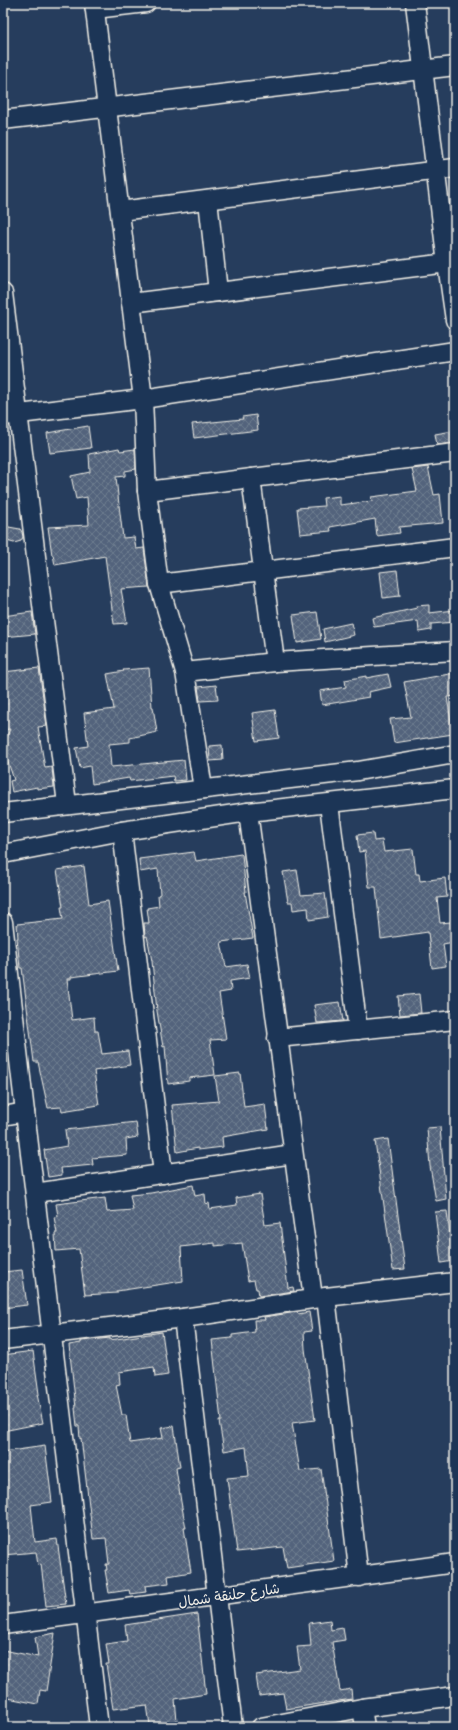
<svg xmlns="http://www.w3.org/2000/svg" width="458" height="1730" viewBox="0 0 458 1730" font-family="Mynerve,'Playpen Sans Arabic',sans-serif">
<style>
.building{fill:url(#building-cross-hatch);stroke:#f4f1e8}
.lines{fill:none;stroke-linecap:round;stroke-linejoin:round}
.minor-casing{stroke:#f4f1e8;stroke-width:21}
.minor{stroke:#1d3557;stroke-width:18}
.labels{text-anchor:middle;stroke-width:3;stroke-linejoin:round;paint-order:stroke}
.street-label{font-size:14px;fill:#f4f1e8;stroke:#1d3557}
</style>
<defs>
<pattern id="building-cross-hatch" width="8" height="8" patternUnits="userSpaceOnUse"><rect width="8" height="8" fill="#52647b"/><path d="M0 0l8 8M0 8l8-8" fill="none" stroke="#6c7b8e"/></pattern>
</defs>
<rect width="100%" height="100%" fill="#263d5d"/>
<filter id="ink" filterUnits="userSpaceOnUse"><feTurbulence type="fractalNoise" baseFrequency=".025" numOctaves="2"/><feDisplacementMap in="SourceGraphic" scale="8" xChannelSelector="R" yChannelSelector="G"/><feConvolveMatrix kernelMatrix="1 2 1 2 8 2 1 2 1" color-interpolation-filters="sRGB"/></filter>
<g filter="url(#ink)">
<g class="building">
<polygon points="256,415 258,430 194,438 192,424 243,419 242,417"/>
<polygon points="88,426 91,448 50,453 47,433"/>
<polygon points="453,431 455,443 437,445 435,434"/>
<polygon points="119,448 120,451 135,449 136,469 125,471 125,476 116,477 119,505 123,538 134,537 136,549 144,548 149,587 121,589 127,623 114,624 105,556 55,565 53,555 52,555 48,527 89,525 87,497 76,499 71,476 90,472 89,454"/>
<polygon points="428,467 434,495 440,494 443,523 399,527 400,533 377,536 375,519 330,527 331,531 300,534 297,508 324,506 323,498 340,496 340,505 372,501 371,497 417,491 412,469"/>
<polygon points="3,526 20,529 22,532 23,537 21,541 14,543 3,540"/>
<polygon points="397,570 400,596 383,598 380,572"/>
<polygon points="429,605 429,613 455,610 455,622 431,624 431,630 419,632 418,621 374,627 372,618 417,608 416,606"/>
<polygon points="32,612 35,634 3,637 3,616"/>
<polygon points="317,612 321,639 297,643 293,615"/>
<polygon points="351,623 354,635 325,642 323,629"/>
<polygon points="39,668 47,726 38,727 45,768 52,767 54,787 37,789 37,787 12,792 10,781 14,780 6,756 3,751 3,746 10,729 3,730 3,672"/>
<polygon points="149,668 152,707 153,707 157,732 130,738 130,742 109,744 111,767 184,760 186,780 174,781 173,776 130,781 129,778 92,784 90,766 80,768 76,748 88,746 84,713 114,709 107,674 124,671 123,670"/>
<polygon points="455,673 455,696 447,697 453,734 394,743 390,719 411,717 404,682"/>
<polygon points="388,674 391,687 368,692 369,697 322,705 320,691 346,687 345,680 366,676 366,678"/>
<polygon points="216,685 218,700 200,701 198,687"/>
<polygon points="275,710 279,738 256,741 252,713"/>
<polygon points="222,745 223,760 210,761 209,746"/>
<polygon points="373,833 374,841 382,840 384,852 413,849 416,874 419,874 420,881 445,878 447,897 437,898 440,923 451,922 454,942 443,944 446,966 432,968 428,932 381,939 376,887 369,887 365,851 359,852 357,835"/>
<polygon points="194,852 196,861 241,854 242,855 246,892 245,892 253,938 221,942 226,967 247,964 250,978 230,981 231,991 219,993 226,1039 210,1040 215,1075 189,1078 189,1081 168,1084 165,1046 163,1047 157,1011 152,961 147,936 145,937 144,923 149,923 147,908 159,906 158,895 160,894 158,869 140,872 139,859"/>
<polygon points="84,866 89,904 108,901 118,971 71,977 71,979 67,979 72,1020 94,1017 95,1031 98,1031 102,1054 128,1051 130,1065 94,1071 99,1105 62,1111 61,1107 48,1108 38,1062 34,1062 22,968 20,968 17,938 18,938 17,924 63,919 61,907 63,907 57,870"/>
<polygon points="297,870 301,895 325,893 328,917 309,920 308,908 293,910 292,902 288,902 283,872"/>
<polygon points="419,994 421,1013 400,1015 398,996"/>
<polygon points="340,1002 343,1021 317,1023 314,1005"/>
<polygon points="240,1073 244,1107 265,1104 268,1129 222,1137 223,1147 198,1150 198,1148 177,1152 172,1105 219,1101 215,1076"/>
<polygon points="136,1122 138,1137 126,1139 127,1155 92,1158 93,1165 61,1168 62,1175 48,1177 44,1150 67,1146 65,1130"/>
<polygon points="440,1127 446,1199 436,1201 430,1166 427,1128"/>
<polygon points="388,1139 405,1269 393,1270 375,1141"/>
<polygon points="193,1185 195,1196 205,1194 206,1204 209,1203 210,1209 237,1205 236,1198 260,1194 265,1225 280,1223 288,1288 293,1287 294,1291 259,1296 258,1289 256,1289 254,1280 248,1281 242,1243 215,1246 215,1243 181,1247 183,1281 117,1291 117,1293 85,1295 79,1249 56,1251 55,1233 57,1233 54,1217 58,1216 56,1204 105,1198 107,1212 133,1210 130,1195 151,1193"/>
<polygon points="447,1211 453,1261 441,1263 435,1212"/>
<polygon points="22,1270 27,1305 3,1308 3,1272"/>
<polygon points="297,1312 298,1314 309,1312 312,1331 304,1332 305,1349 315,1420 292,1423 300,1471 321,1469 334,1561 287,1568 283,1547 237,1552 227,1478 249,1476 246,1447 224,1451 219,1421 221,1421 212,1340 232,1338 232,1335 255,1332 254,1320 265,1320 264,1317"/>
<polygon points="162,1332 168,1375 155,1377 154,1367 119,1372 120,1384 116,1385 122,1415 126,1415 130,1443 163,1438 161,1428 174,1426 180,1467 176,1468 181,1502 186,1528 184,1528 191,1572 168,1576 169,1583 145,1586 146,1592 130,1594 129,1590 109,1593 105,1570 107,1570 106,1564 109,1564 106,1538 93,1539 81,1438 80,1439 79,1426 77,1426 75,1408 76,1408 69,1345 81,1343 81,1341 110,1338 110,1340"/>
<polygon points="33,1351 39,1394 37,1394 43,1423 3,1431 3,1355"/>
<polygon points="45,1446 52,1502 31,1505 35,1542 57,1539 66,1604 46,1606 41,1564 38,1565 36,1552 3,1555 3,1464 5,1464 3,1452"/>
<polygon points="197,1614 206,1694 175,1699 177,1721 150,1725 147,1705 113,1709 106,1664 109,1664 106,1644 127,1641 125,1625"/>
<polygon points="330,1620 331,1630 343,1628 345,1640 332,1642 340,1691 351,1689 352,1699 286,1709 283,1693 259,1696 256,1675 300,1669 297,1647 311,1646 309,1623"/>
<polygon points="55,1633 46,1691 40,1690 38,1704 3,1697 3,1683 6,1668 3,1667 3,1650 38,1657 35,1637"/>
</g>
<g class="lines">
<defs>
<g id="minor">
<polyline points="94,3 143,399 147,491 159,584 185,672 203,789"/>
<polyline points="415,3 447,264 455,320"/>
<polyline points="95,9 146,3"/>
<polyline points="3,120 455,66"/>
<polyline points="208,200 218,292"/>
<polyline points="120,211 455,168"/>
<polyline points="3,293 67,804"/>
<polyline points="131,303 455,262"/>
<polyline points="3,416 143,399 455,351"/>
<polyline points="251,478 275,662"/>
<polyline points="147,491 455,453"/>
<polyline points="159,584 455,547"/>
<polyline points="185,672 275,662 455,651"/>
<polyline points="329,804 358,1030"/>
<polyline points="248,812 313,1298"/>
<polyline points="3,813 358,771 455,754"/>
<polyline points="122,831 163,1174"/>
<polyline points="3,854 122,831 248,812 455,789"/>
<polyline points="3,922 25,1112 99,1727"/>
<polyline points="277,1038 455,1020"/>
<polyline points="3,1116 25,1112"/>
<polyline points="35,1193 293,1154"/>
<polyline points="326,1297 359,1577"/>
<polyline points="183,1318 233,1727"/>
<polyline points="3,1340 183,1318 326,1297 455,1282"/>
<polyline points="3,1625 455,1563"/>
<polyline points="362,1708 365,1727"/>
<polyline points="261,1727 362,1708 455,1696"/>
</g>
</defs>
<use href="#minor" class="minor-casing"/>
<use href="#minor" class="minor"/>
</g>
</g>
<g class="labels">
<g class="street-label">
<text transform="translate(229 1595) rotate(-8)" y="5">شارع حلنقة شمال</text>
</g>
</g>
<rect width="458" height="1730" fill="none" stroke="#1d3557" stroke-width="16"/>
<rect x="8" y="8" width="442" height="1714" fill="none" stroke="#f4f1e8" stroke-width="1.5" filter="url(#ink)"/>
</svg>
